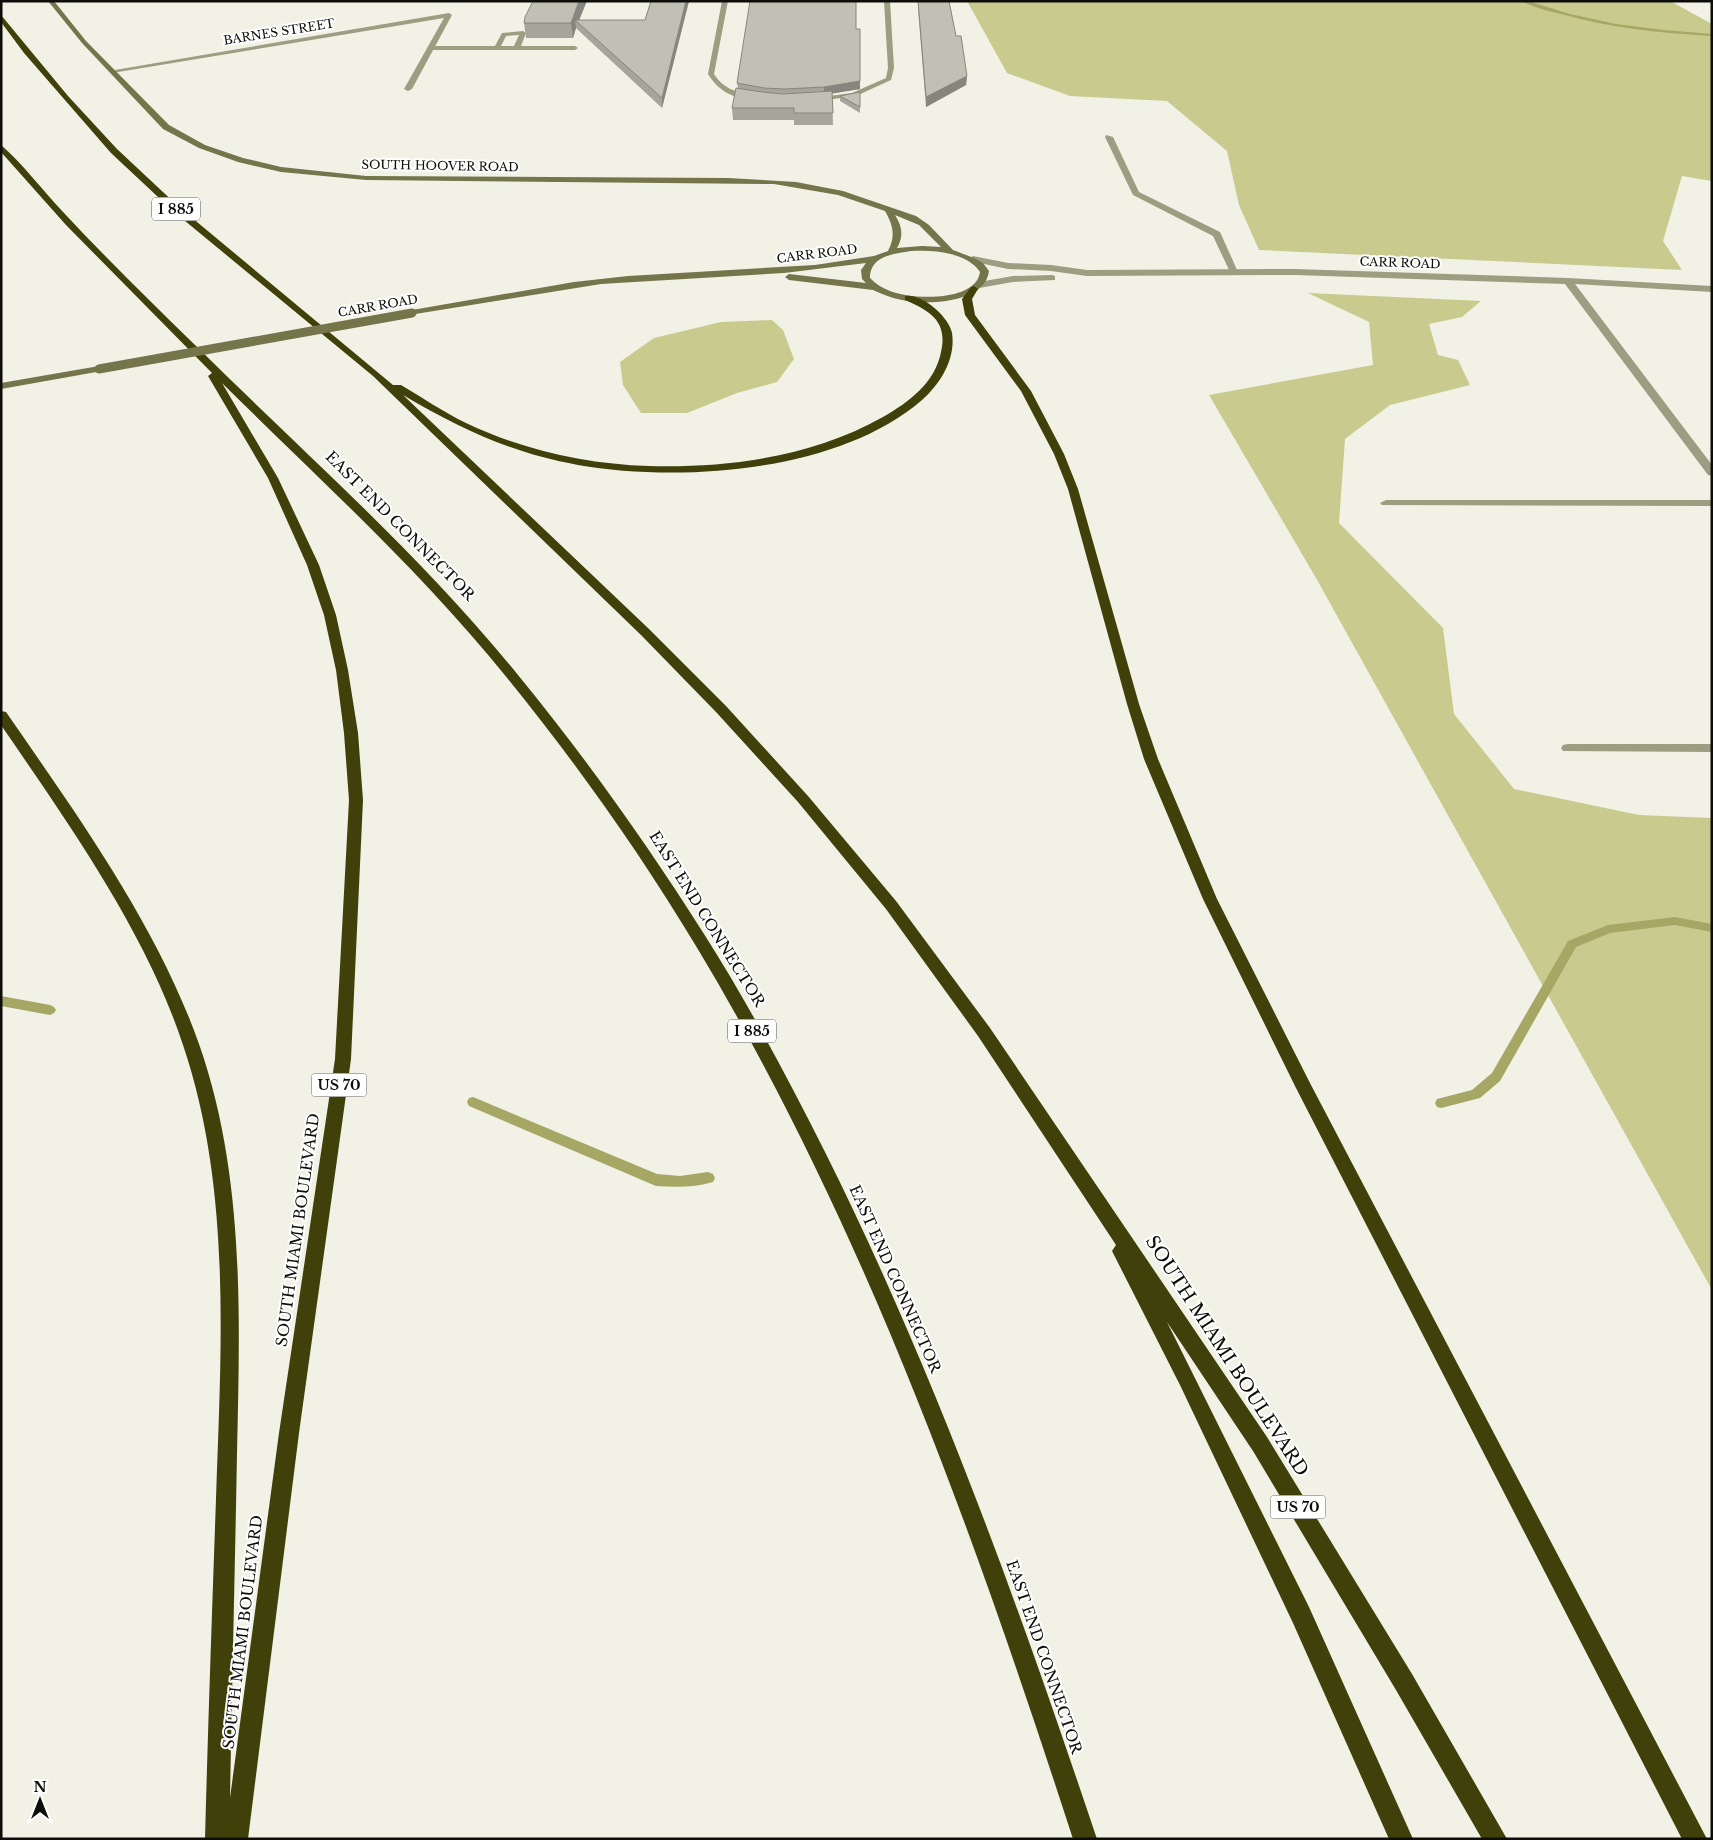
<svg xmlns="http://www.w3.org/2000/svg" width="1713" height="1840" viewBox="0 0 1713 1840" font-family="'Libre Baskerville',serif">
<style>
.green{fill:#c9ca8e}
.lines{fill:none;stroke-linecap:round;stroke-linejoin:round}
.stream{fill:#a6a764;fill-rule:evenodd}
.lane{fill:#9c9d81;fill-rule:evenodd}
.street{fill:#9c9d81;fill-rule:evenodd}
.secondary{fill:#74754b;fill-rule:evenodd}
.highway{fill:#40400a;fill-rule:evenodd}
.secondary-bridge{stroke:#74754b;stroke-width:9}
.wall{fill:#a5a59c}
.shaded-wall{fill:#86867f}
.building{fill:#c0c0b5;stroke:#86867f}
.labels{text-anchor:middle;stroke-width:4;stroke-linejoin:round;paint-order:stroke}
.far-street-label{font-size:12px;fill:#0d0d09;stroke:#fff}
.shield{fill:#fff;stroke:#565653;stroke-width:1}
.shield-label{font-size:14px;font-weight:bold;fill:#0d0d09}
.street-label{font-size:15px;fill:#0d0d09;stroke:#fff}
.near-street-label{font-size:18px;fill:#0d0d09;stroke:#fff}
</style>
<rect width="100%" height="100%" fill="#f1f1e5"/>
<g class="green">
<polygon points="967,1 1670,1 1712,24 1712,181 1682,176 1663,241 1682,270 1259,250 1239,205 1227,151 1167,101 1070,96 1007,73"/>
<polygon points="1308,293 1481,301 1462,317 1429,324 1438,355 1458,360 1470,385 1390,405 1345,439 1339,523 1443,628 1454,714 1514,789 1639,815 1712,818 1712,1290 1316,578 1209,395 1373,365 1369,322"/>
<polygon points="772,320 783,330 794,359 777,382 737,393 687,413 641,413 623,385 620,362 654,338 721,322"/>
</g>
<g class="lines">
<g class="stream">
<path d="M1521,1H1528L1570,14L1616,24L1664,30L1712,34V36C1661,33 1610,28 1561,14C1547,11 1533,7 1521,1Z"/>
<polygon points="1675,917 1712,924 1712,932 1675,925 1610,933 1576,947 1500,1081 1480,1098 1441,1108 1437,1107 1435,1103 1437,1099 1472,1090 1492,1073 1568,941 1608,925"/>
<polygon points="1,996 50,1005 54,1007 56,1010 54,1013 50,1015 1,1006"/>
<path d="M473,1097L657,1174L680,1176L708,1172L713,1174L715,1178L713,1182C694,1188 675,1187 656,1186L469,1106L467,1102L469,1098Z"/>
</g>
<g class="lane">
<path d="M523,31L526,33L521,46H575L578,48L575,50H430L427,48L430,46H495L502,33ZM519,35L514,46H501L506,36Z"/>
<polygon points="1106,135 1113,137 1139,192 1220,232 1238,272 1237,274 1234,275 1230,272 1213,236 1133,195 1105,137"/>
<polygon points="1386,500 1712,500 1712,506 1382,505 1380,503"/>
</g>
<g class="street">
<path d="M722,1H728L714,74C725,91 738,92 757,95V99C736,101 718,91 708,74Z"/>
<polygon points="884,1 890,1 894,68 891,80 856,96 811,102 810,100 814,98 852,93 886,78 888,68"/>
<polygon points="449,13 452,15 412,89 408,91 404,89 444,18 112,73 109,71"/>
<polygon points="973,256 1008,263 1051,265 1087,270 1295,269 1568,278 1712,286 1712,292 1575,284 1712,465 1712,476 1708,475 1565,284 1295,275 1087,276 1051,271 1008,269 970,261 969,259"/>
<polygon points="1052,275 1055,276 1055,280 1013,282 979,288 975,285 979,282 1013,276"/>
<polygon points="1568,744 1712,744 1712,752 1563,751 1561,748 1563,745"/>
</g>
<g class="secondary">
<path d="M48,1H54L86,41L169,125L205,145L243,158L281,167L366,176L728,178L796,182L843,191L916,216L929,225L953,250L974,258L983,263L989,271C985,304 926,305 902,300C891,298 882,294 873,290L789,280L785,277L789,274L866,283L862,279L861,270L866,263L784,273L601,284L409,315L407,313L412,310L574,282L628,276L815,265L874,256L888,251C896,236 893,225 885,211L838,195L774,184L366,180L281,172L238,162L199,148L163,129L82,43ZM895,215L919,225L941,247L922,246L897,248C904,236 902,226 895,215ZM911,251C933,250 967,252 980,272C976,302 912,300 890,291C882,288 876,284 870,278C870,256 893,254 911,251Z"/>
<polygon points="99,366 102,367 102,371 1,389 1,383"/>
</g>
<g class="highway">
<path d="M1,15L68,96L117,149L179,207L393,385H401C422,397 443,412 466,423C523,450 586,464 649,466C729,468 812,457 883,417C909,402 935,383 941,352C948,321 930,311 905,300V296C922,293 949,317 952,333C956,359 940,384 922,400C839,472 682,483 578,465C511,453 461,429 403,395L649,629L726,706L808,796L896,901L990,1028L1267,1437L1412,1674L1507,1839H1482L1396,1690L1253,1451L1167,1322L1309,1607L1413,1839H1389L1293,1623L1180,1385L1112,1251L1116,1245L978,1036L886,909L798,802L716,712L641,635L373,376L173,211L111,153L24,53L1,22Z"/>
<path d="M1,145C23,164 43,191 64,213C106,258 150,301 194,344C304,453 421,555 518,675C586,758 647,844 704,934C748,1003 787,1077 824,1150C935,1372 1018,1604 1097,1839H1073C973,1531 864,1225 696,946C640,853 577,764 508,679C422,572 320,480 222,383L278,478L319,565L336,615L348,670L358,733L363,800L351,1059L299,1433L248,1839H205C208,1725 212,1612 216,1499C221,1348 232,1190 183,1045C146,932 68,823 1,725V711L6,712C77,815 157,925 199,1044C245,1175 240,1317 237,1453C235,1568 232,1683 230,1798L279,1433L335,1059L349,800L344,733L336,670L324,615L307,565L268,478L208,376L212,373L66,225L1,152Z"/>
<polygon points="974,286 978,289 972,299 975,315 1031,391 1064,454 1078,489 1139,704 1158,759 1217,899 1311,1085 1707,1839 1682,1839 1296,1088 1203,899 1144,759 1127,704 1068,489 1054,454 1021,391 965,315 962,299 971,287"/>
</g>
<polyline class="secondary-bridge" points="99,369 412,313"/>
</g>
<g class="wall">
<polygon points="651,1 689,1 662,108 577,29 576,28 573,38 526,38 524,23 579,20 645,20"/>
<polygon points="918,1 956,36 967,76 966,85 926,107 918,9"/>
<polygon points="856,29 860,89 832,93 833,125 794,125 794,120 733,120 732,108 738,88 737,83"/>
<polygon points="860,92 860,113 840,101 840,96"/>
</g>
<g class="shaded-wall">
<polygon points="579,1 587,1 578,23 575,20 576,28 573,38 571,23"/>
<polygon points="686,1 689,1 662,108 662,98"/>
<polygon points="967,76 966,85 926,107 926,97"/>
<polygon points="860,81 860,89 824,95 824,87"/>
</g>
<g class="building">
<polygon points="533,1 579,1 571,23 524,23 525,17"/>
<polygon points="651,1 686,1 662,98 575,20 645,20"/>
<polygon points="750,1 856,1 856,29 860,29 860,81 824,87 784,89 764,88 737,83"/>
<polygon points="918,1 949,1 956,36 961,36 967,76 926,97"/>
<polygon points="736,88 762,92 783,94 832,91 833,113 794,113 794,108 732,108"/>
<polygon points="860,92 860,107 840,96"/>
</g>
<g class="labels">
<g class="far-street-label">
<text transform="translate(279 32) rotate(-9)" y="4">BARNES STREET</text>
<text transform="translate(440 166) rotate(1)" y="4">SOUTH HOOVER ROAD</text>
<text transform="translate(817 254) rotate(-7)" y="4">CARR ROAD</text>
<text transform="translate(1400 263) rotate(2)" y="4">CARR ROAD</text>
<text transform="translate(378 306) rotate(-10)" y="4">CARR ROAD</text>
</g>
<g class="shield">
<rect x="152" y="197.5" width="48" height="23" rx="4"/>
<rect x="728" y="1019.5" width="48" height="23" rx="4"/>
<rect x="311.5" y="1073.5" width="55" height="23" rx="4"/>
<rect x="1270.5" y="1495.5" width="55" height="23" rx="4"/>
</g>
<g class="shield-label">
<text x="176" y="214">I 885</text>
<text x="752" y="1036">I 885</text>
<text x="339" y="1090">US 70</text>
<text x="1298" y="1512">US 70</text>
</g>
<g class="street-label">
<text transform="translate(400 526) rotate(45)" y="5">EAST END CONNECTOR</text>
<text transform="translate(707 919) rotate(58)" y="5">EAST END CONNECTOR</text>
<text transform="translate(298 1230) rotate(-82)" y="5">SOUTH MIAMI BOULEVARD</text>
<text transform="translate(895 1279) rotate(66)" y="5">EAST END CONNECTOR</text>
<text transform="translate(243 1632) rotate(-83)" y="5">SOUTH MIAMI BOULEVARD</text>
<text transform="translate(1044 1657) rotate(71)" y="5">EAST END CONNECTOR</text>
</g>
<g class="near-street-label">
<text transform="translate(1227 1356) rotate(57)" y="6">SOUTH MIAMI BOULEVARD</text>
</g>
</g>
<rect width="1713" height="1840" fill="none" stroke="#0d0d09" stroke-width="5"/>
<g transform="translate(40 1800)" stroke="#ffffff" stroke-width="4" paint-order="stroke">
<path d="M0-4L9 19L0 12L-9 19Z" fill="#0d0d09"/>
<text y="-8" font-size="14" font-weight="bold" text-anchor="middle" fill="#0d0d09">N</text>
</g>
</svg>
